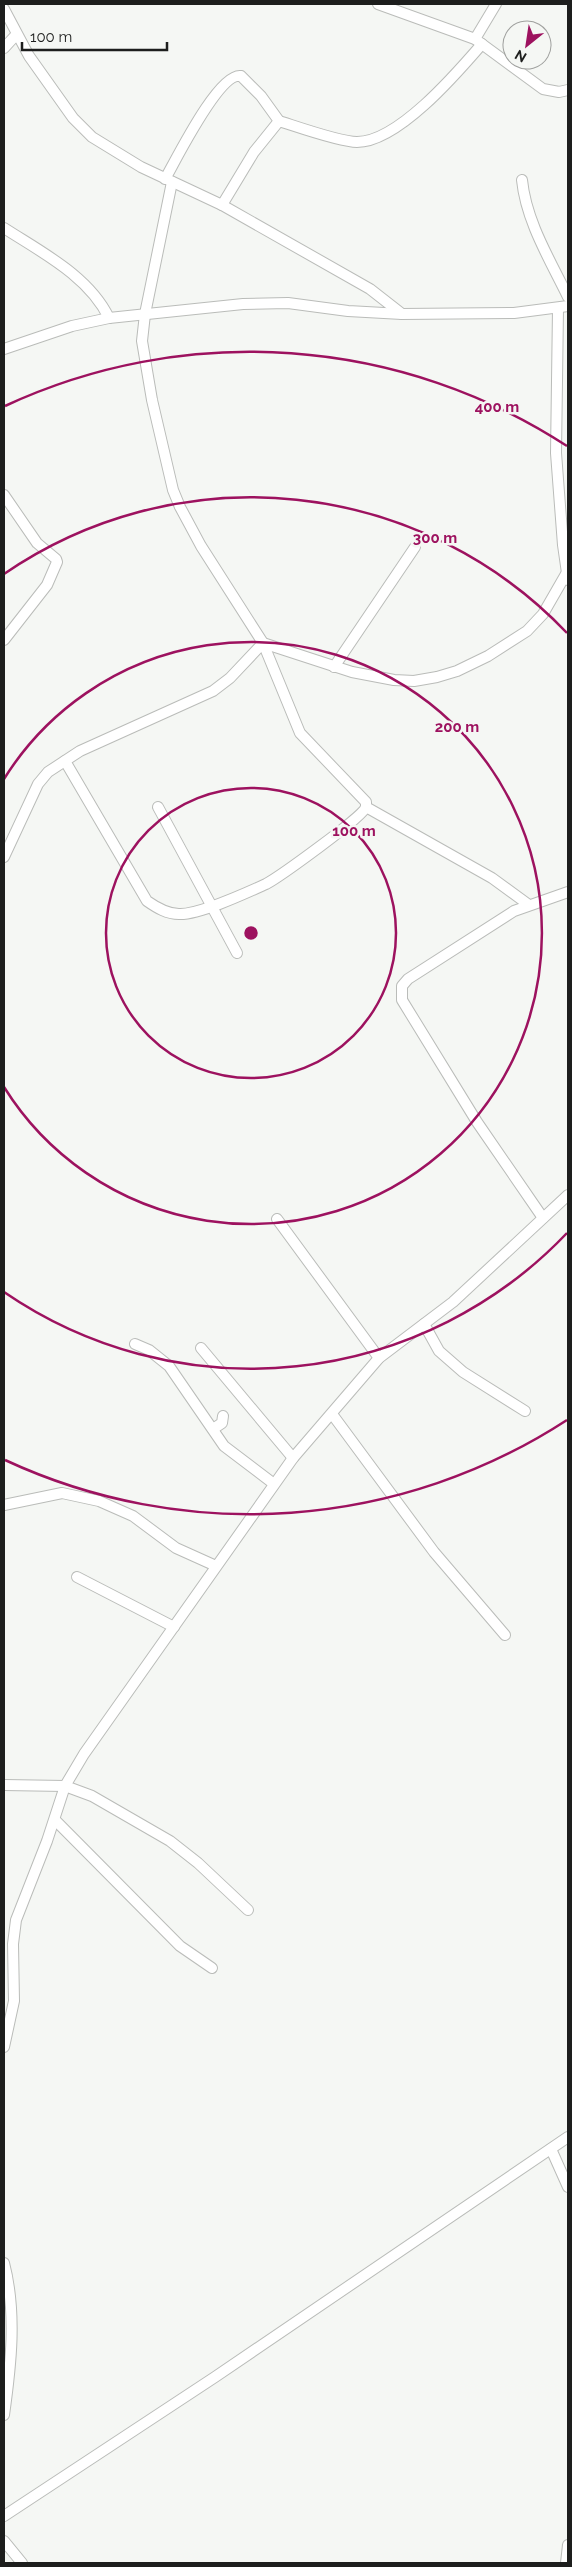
<svg xmlns="http://www.w3.org/2000/svg" width="572" height="2567" viewBox="0 0 572 2567" font-family="Raleway,sans-serif">
<style>
.lines{fill:none;stroke-linecap:round;stroke-linejoin:round}
.minor-casing{stroke:#babcb9;stroke-width:12}
.minor{stroke:#fff;stroke-width:10}
.ring{fill:none;stroke:#9d125f;stroke-width:2.5}
.centre{fill:#9d125f;stroke:#f5f7f4;stroke-width:2.5}
.ring-label{font-size:15px;text-anchor:middle;font-weight:bold;fill:#9d125f;stroke:#f5f7f4;stroke-width:5;stroke-linejoin:round;paint-order:stroke}
</style>
<rect width="100%" height="100%" fill="#f5f7f4"/>
<g class="lines">
<defs>
<g id="minor">
<polyline points="378,4 475,39 543,89 559,92 568,90"/>
<polyline points="4,9 29,56 73,118 92,137 141,167 222,205 370,289 402,314"/>
<polyline points="475,39 496,4"/>
<polyline points="4,48 16,35"/>
<path d="M279,121C298,127 340,142 357,142C398,142 457,73 482,44"/>
<path d="M165,179C176,160 219,72 241,76L261,96L279,121L254,152L222,205"/>
<path d="M522,180C526,221 550,260 568,297"/>
<polyline points="172,182 145,314 142,341 152,400 173,490 180,507 201,546 263,643 300,733 366,802 366,807 492,878 529,905"/>
<path d="M4,228C41,252 89,276 109,318"/>
<polyline points="558,309 556,453 563,545 568,580"/>
<polyline points="4,349 72,326 109,318 243,304 288,303 348,311 402,314 514,313 568,306"/>
<polyline points="4,495 37,543 56,559 57,562 47,585 4,640"/>
<polyline points="334,667 415,547"/>
<path d="M65,761L147,901C157,908 167,914 179,914C199,915 246,893 266,884C279,877 363,817 366,807"/>
<polyline points="158,807 237,953"/>
<polyline points="4,857 38,784 48,772 80,751 213,691 230,678 263,643 352,672 394,680 414,681 437,677 457,671 488,656 527,631 543,614 566,574"/>
<polyline points="543,1218 477,1122 402,1000 402,986 408,979 514,911 568,892"/>
<polyline points="277,1219 379,1358"/>
<polyline points="424,1324 439,1351 463,1372 525,1411"/>
<polyline points="135,1344 149,1350 169,1366 224,1446 274,1484"/>
<polyline points="201,1348 293,1458"/>
<polyline points="332,1414 434,1552 505,1635"/>
<polyline points="213,1429 222,1423 223,1416"/>
<polyline points="4,1505 62,1493 99,1501 133,1516 176,1548 216,1566"/>
<polyline points="77,1577 174,1627"/>
<polyline points="4,1785 65,1786 92,1796 170,1841 198,1863 248,1910"/>
<polyline points="55,1820 180,1946 212,1968"/>
<polyline points="4,2047 14,2001 13,1944 16,1920 47,1841 65,1786 84,1754 293,1458 379,1358 453,1302 568,1195"/>
<polyline points="551,2149 568,2187"/>
<path d="M4,2263C17,2313 11,2365 4,2415"/>
<polyline points="4,2516 215,2377 568,2137"/>
<polyline points="4,2541 22,2563"/>
<polyline points="566,2563 568,2545"/>
</g>
</defs>
<use href="#minor" class="minor-casing"/>
<use href="#minor" class="minor"/>
</g>
<g class="ring">
<circle cx="251" cy="933" r="145"/>
<path d="M4 779A291 291 0 1 1 4 1087"/>
<path d="M567 1233A436 436 0 0 1 4 1292M4 574A436 436 0 0 1 567 633"/>
<path d="M567 1420A581 581 0 0 1 5 1460M5 406A581 581 0 0 1 567 446"/>
</g>
<circle cx="251" cy="933" r="8" class="centre"/>
<g class="ring-label">
<text x="497" y="412">400 m</text>
<text x="435" y="543">300 m</text>
<text x="457" y="732">200 m</text>
<text x="354" y="836">100 m</text>
</g>
<rect width="572" height="2567" fill="none" stroke="#1d1e1d" stroke-width="10"/>
<g transform="translate(527 45) rotate(210)"><circle r="24" fill="#f5f7f4" stroke="#9fa09e"/>
<path d="M0-4L9 19L0 12L-9 19Z" fill="#9d125f"/>
<text y="-8" font-size="14" font-weight="bold" text-anchor="middle" fill="#1d1e1d">N</text>
</g>
<path d="M22 42v8h145v-8" fill="none" stroke="#1d1e1d" stroke-width="2.5"/>
<text x="30" y="42" font-size="15" fill="#1d1e1d" stroke="#f5f7f4" stroke-width="4" paint-order="stroke">100 m</text>
</svg>
